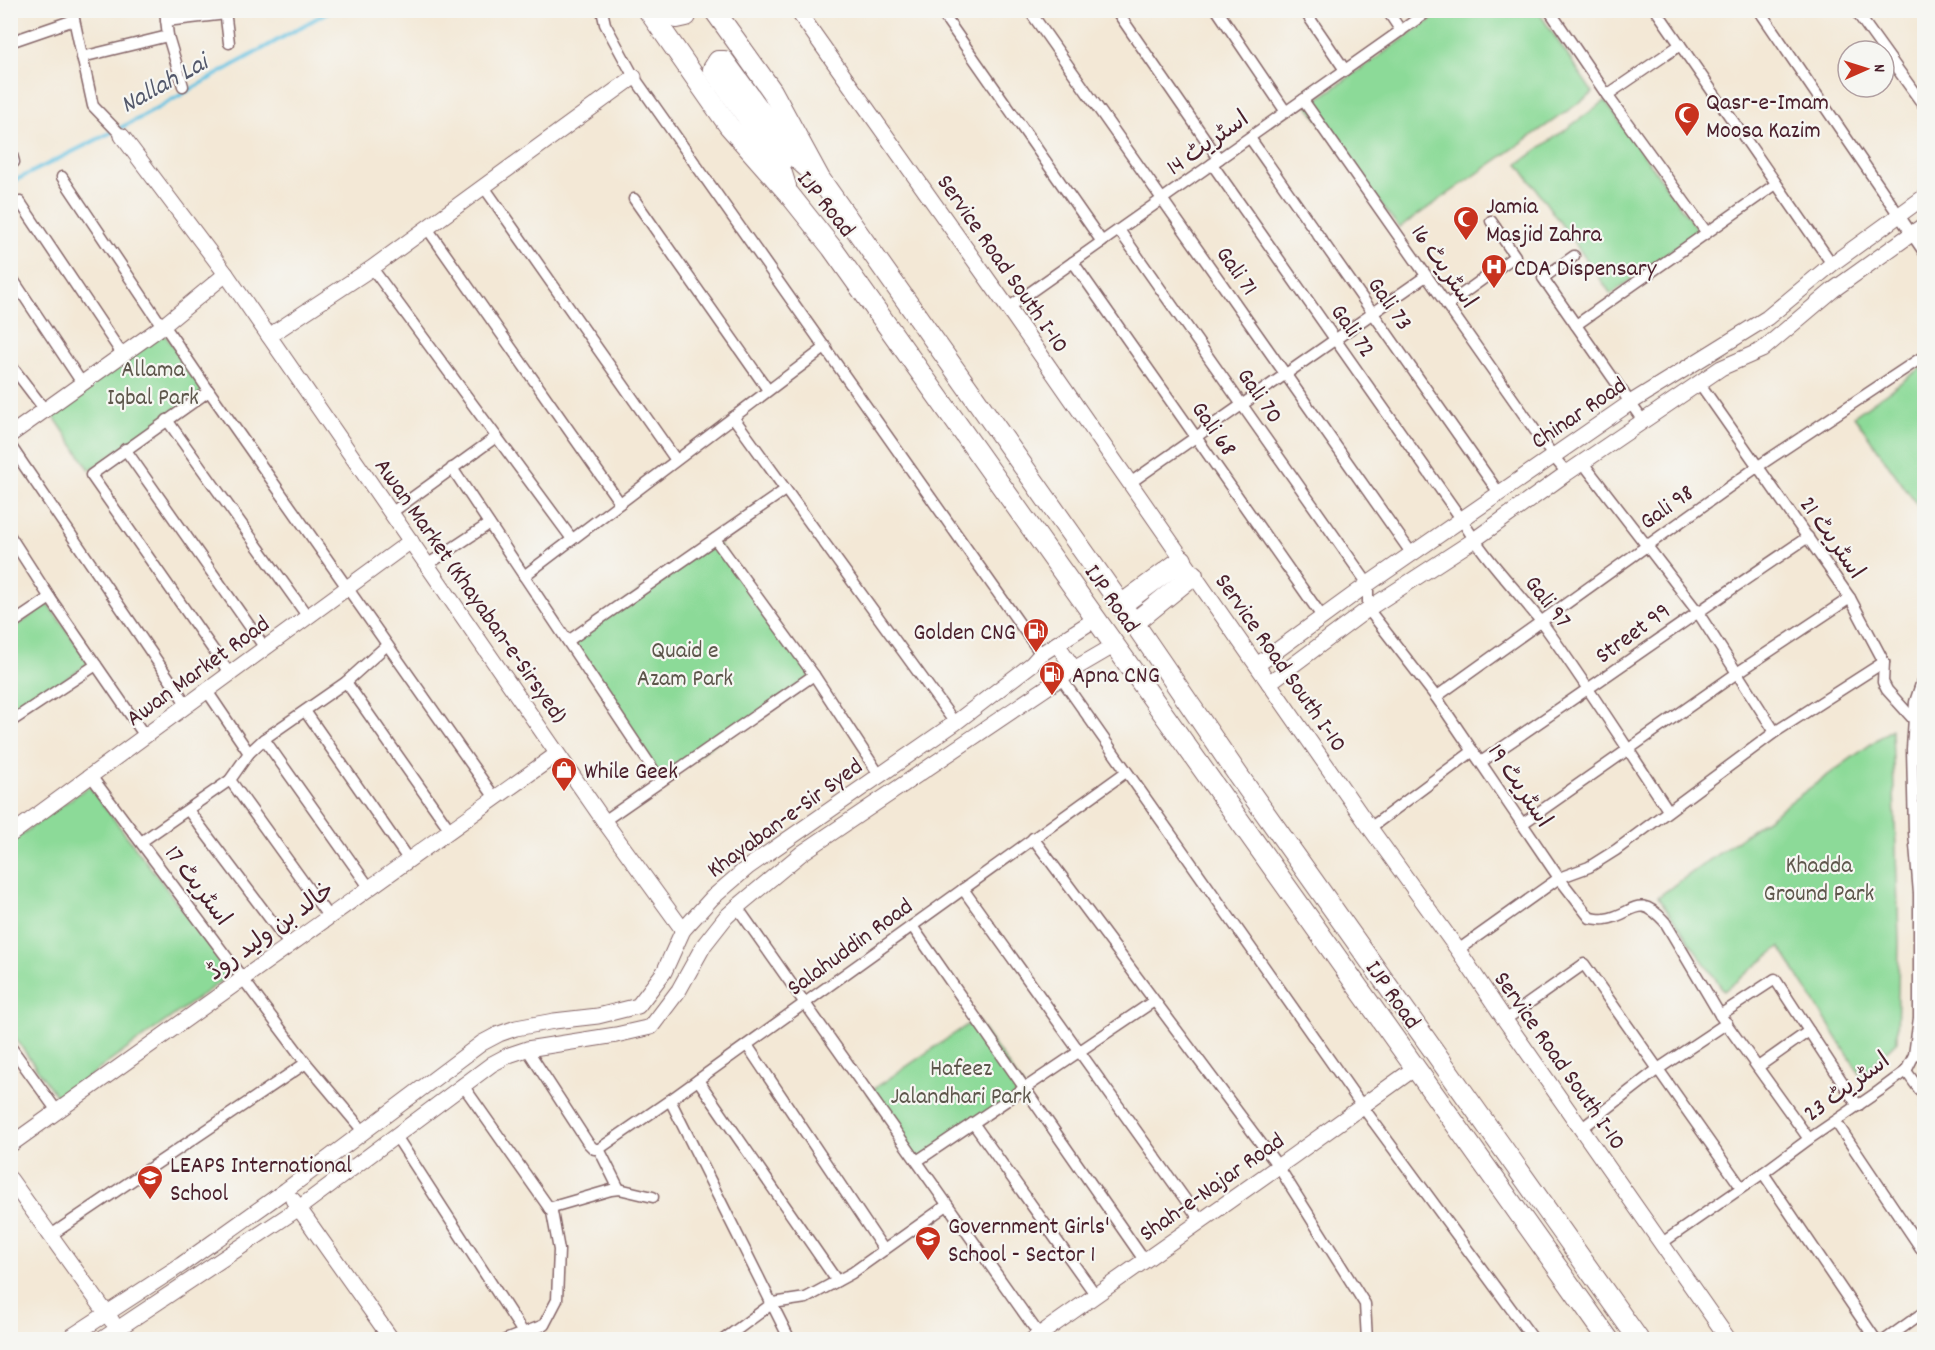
<svg xmlns="http://www.w3.org/2000/svg" width="1935" height="1350" viewBox="0 0 1935 1350" font-family="Dekko,'Playpen Sans Arabic',sans-serif">
<style>
.green{fill:#8cda98;stroke:#6b7c62;stroke-width:1.5}
.lines{fill:none;stroke-linecap:round;stroke-linejoin:round}
.stream{stroke:#63c2e2;stroke-width:4}
.street-casing{stroke:#856567;stroke-width:13}
.secondary-casing{stroke:#856567;stroke-width:17}
.highway-casing{stroke:#856567;stroke-width:22}
.street{stroke:#fff;stroke-width:10}
.secondary{stroke:#fff;stroke-width:15}
.highway{stroke:#fff;stroke-width:20}
.labels{text-anchor:middle;stroke-width:4.5;stroke-linejoin:round;paint-order:stroke}
.poi-label{font-size:24px;fill:#4a1f2b;stroke:#f6f6f2;text-anchor:start}
.street-label{font-size:24px;fill:#4a1f2b;stroke:#f6f6f2}
.park-label{font-size:24px;fill:#5e574c;stroke:#f6f6f2}
.water-label{font-size:26px;font-style:italic;fill:#53586b;stroke:#f6f6f2}
</style>
<rect width="100%" height="100%" fill="#f6f6f2"/>
<filter id="ink" filterUnits="userSpaceOnUse"><feTurbulence type="fractalNoise" baseFrequency=".0167" numOctaves="2"/><feDisplacementMap in="SourceGraphic" scale="12" xChannelSelector="R" yChannelSelector="G"/><feConvolveMatrix kernelMatrix="1 2 1 2 8 2 1 2 1" color-interpolation-filters="sRGB"/></filter>
<filter id="wash" filterUnits="userSpaceOnUse"><feTurbulence type="fractalNoise" baseFrequency=".008" numOctaves="4" result="noise"/><feDisplacementMap in="SourceGraphic" scale="24" xChannelSelector="R" yChannelSelector="G"/><feGaussianBlur stdDeviation="1.35" result="paint"/><feColorMatrix in="noise" values="0 0 0 0 0 0 0 0 0 0 0 0 0 0 0 0 0 1.4 0 .05"/><feComposite in="paint" operator="in"/></filter>
<g filter="url(#wash)">
<rect width="100%" height="100%" fill="#f3e8d6"/>
<g class="green">
<polygon points="1445,10 1538,11 1593,93 1399,228 1308,106"/>
<polygon points="1605,101 1698,231 1611,294 1518,164"/>
<polygon points="163,332 205,390 90,470 50,411"/>
<polygon points="1924,366 1924,515 1854,416"/>
<polygon points="715,539 814,675 661,781 568,641"/>
<polygon points="48,604 90,663 10,716 10,631"/>
<polygon points="1892,729 1899,940 1897,1041 1861,1076 1780,947 1724,991 1658,897"/>
<polygon points="89,786 231,974 58,1099 11,1032 10,843"/>
<polygon points="976,1019 1025,1089 917,1161 868,1093"/>
</g>
<g class="lines">
<polyline class="stream" points="10,183 140,118 331,10"/>
</g>
</g>
<g filter="url(#ink)">
<g class="lines">
<defs>
<g id="street">
<polyline points="72,10 93,106 122,136"/>
<polyline points="165,10 168,36 183,86"/>
<polyline points="225,10 229,43"/>
<polyline points="602,10 605,24 634,77 1041,654"/>
<polyline points="940,10 1102,242"/>
<polyline points="1029,10 1412,554"/>
<polyline points="1116,10 1219,159"/>
<polyline points="1217,10 1286,112"/>
<polyline points="1304,10 1345,70"/>
<polyline points="1387,10 1401,31"/>
<polyline points="1549,10 1607,95 1707,233"/>
<polyline points="1656,10 1832,264"/>
<polyline points="1759,10 1924,252"/>
<polyline points="1855,10 1924,106"/>
<polyline points="166,21 226,14"/>
<polyline points="10,42 74,20"/>
<polyline points="82,57 168,36"/>
<polyline points="1607,95 1680,45"/>
<polyline points="1303,100 1553,456 1567,473"/>
<polyline points="1250,138 1499,493"/>
<polyline points="10,148 14,162"/>
<path d="M1212,164L1462,520C1484,558 1516,589 1543,624C1587,685 1627,748 1668,810"/>
<polyline points="62,177 162,326"/>
<polyline points="484,187 676,460"/>
<polyline points="634,199 768,390"/>
<polyline points="20,202 122,354"/>
<polyline points="427,228 620,503"/>
<path d="M1119,230L1368,584V609L1436,697L1559,878L1590,918C1594,918 1600,920 1605,919C1634,915 1637,891 1665,922L1720,1015L1809,1139"/>
<polyline points="1574,256 1543,278 1643,421"/>
<polyline points="1073,262 1323,618"/>
<polyline points="372,268 572,539"/>
<polyline points="10,275 82,383"/>
<polyline points="1447,305 1515,256 1491,221"/>
<polyline points="1008,308 1430,10"/>
<polyline points="164,325 209,391 91,475 230,674"/>
<polyline points="1576,325 1776,184"/>
<polyline points="10,364 45,410"/>
<polyline points="1700,384 1850,598 1884,662 1883,682 1887,690 1914,720"/>
<polyline points="209,391 495,798"/>
<polyline points="733,417 955,723"/>
<polyline points="167,420 308,617"/>
<polyline points="10,445 187,705"/>
<polyline points="125,449 265,648"/>
<polyline points="1583,463 1697,611 1775,732"/>
<polyline points="452,468 661,781"/>
<polyline points="1130,483 1426,276"/>
<polyline points="391,513 496,437"/>
<polyline points="10,536 50,598 145,736"/>
<polyline points="715,539 814,675 880,776"/>
<polyline points="427,565 489,524"/>
<polyline points="524,576 826,347"/>
<polyline points="10,625 50,598"/>
<polyline points="568,641 785,490"/>
<polyline points="1061,678 1362,1106 1534,1340"/>
<polyline points="346,682 450,830"/>
<polyline points="207,691 249,753"/>
<polyline points="1436,697 1757,467 1924,356"/>
<polyline points="305,711 408,859"/>
<polyline points="10,722 96,665"/>
<polyline points="264,739 369,887"/>
<path d="M1481,762C1591,688 1698,611 1808,537"/>
<polyline points="91,776 306,1063 363,1131"/>
<polyline points="230,780 328,916"/>
<polyline points="188,810 289,944"/>
<polyline points="604,821 814,675"/>
<polyline points="1522,824 1737,673 1850,598"/>
<polyline points="1370,828 1473,751"/>
<polyline points="1033,838 1278,1166 1365,1304 1367,1340"/>
<polyline points="141,842 230,780 249,753 264,739 346,682 387,645"/>
<polyline points="963,889 1200,1220"/>
<polyline points="737,907 1043,1340"/>
<polyline points="912,926 1144,1260"/>
<polyline points="1458,950 1559,878 1589,867 1616,850 1775,732 1884,662"/>
<polyline points="1720,1015 1775,979 1858,1106"/>
<polyline points="1505,1020 1584,964 1741,1187"/>
<polyline points="747,1045 884,1250"/>
<polyline points="10,1046 57,1111"/>
<polyline points="527,1049 588,1143 594,1149 599,1149 670,1100 1126,772"/>
<polyline points="1758,1067 1809,1031"/>
<polyline points="1906,1071 1924,1096"/>
<polyline points="698,1080 837,1281"/>
<polyline points="462,1084 552,1212 559,1250 557,1300 544,1325 505,1340"/>
<polyline points="670,1100 790,1340"/>
<polyline points="1836,1122 1924,1253"/>
<polyline points="973,1123 1095,1294"/>
<polyline points="1581,1129 1658,1069 1727,1023"/>
<polyline points="396,1136 524,1334"/>
<polyline points="599,1149 619,1189"/>
<polyline points="917,1161 1154,1001"/>
<polyline points="1763,1173 1876,1340"/>
<polyline points="549,1208 611,1190 619,1189 653,1197"/>
<polyline points="51,1235 306,1063"/>
<polyline points="1662,1243 1763,1173 1809,1139 1879,1091 1906,1071 1914,1055 1919,1018 1919,894 1914,832 1912,749 1915,702 1924,675"/>
<polyline points="723,1340 773,1303 806,1298 852,1273 947,1205"/>
<polyline points="1885,1340 1924,1312"/>
</g>
<g id="secondary">
<polyline points="797,10 1008,308 1370,828 1458,950 1505,1020 1729,1340"/>
<polyline points="122,136 226,274 604,821 683,930"/>
<polyline points="269,336 372,268 634,77"/>
<polyline points="10,435 164,325 226,274"/>
<polyline points="1057,644 1074,669"/>
<polyline points="1257,665 1368,584 1630,403 1767,318 1832,264 1924,197"/>
<polyline points="1269,683 1368,609 1474,540 1567,473 1721,368 1762,350 1833,290 1924,225"/>
<polyline points="10,835 411,541"/>
<polyline points="10,1145 557,754"/>
<polyline points="10,1179 112,1321"/>
<polyline points="293,1200 392,1340"/>
<polyline points="66,1340 181,1265 286,1190 482,1043 499,1034 516,1028 554,1021 598,1016 638,1006 664,972 683,930 712,898 748,867 955,723 1032,664 1041,654 1097,618"/>
<polyline points="101,1340 299,1208 492,1064 509,1055 527,1049 616,1035 651,1027 679,990 704,945 726,917 737,907 802,853 1074,669 1115,645"/>
<polyline points="1032,1340 1293,1156 1415,1068"/>
</g>
<g id="highway">
<polyline points="648,10 729,126 789,194 832,248 1609,1340"/>
<polyline points="671,10 677,18 686,16 688,10"/>
<polyline points="714,10 772,91 820,179 1134,623 1238,775 1639,1340"/>
<polyline points="786,186 778,161 713,69 718,61 724,61 792,154 810,170"/>
<polyline points="1121,605 1182,560"/>
<polyline points="1134,623 1193,575"/>
</g>
</defs>
<use href="#street" class="street-casing"/>
<use href="#secondary" class="secondary-casing"/>
<use href="#highway" class="highway-casing"/>
<use href="#street" class="street"/>
<use href="#secondary" class="secondary"/>
<use href="#highway" class="highway"/>
</g>
</g>
<defs>
<symbol id="mosque-pin" viewBox="-11 -11 22 30"><path d="M0 17L-7.5 6A9.5 9.5 0 1 1 7.5 6Z" fill="#c8321e" stroke="#f6f6f2"/><path d="M3.5-4.9A6 6 0 1 0 3.5 4.9A5 5 0 1 1 3.5-4.9Z" fill="#fff"/></symbol>
<symbol id="hospital-pin" viewBox="-11 -11 22 30"><path d="M0 17L-7.5 6A9.5 9.5 0 1 1 7.5 6Z" fill="#c8321e" stroke="#f6f6f2"/><path d="M-5-5h3v3.5h4V-5h3V5h-3V1.5h-4V5h-3Z" fill="#fff"/></symbol>
<symbol id="fuel-pin" viewBox="-11 -11 22 30"><path d="M0 17L-7.5 6A9.5 9.5 0 1 1 7.5 6Z" fill="#c8321e" stroke="#f6f6f2"/><path d="M-5.5-6h7V0h2V4h1.3V-2.5L3-4.5l.8-.8L6-3V5H2.5V1h-1V6h-7ZM-4.2-4.7v3.2H.2V-4.7Z" fill="#fff"/></symbol>
<symbol id="shop-pin" viewBox="-11 -11 22 30"><path d="M0 17L-7.5 6A9.5 9.5 0 1 1 7.5 6Z" fill="#c8321e" stroke="#f6f6f2"/><path d="M-5-2.5h2.3a2.7 3.5 0 0 1 5.4 0H5L5.5 6h-11ZM-1.5-2.5h3a1.5 2.3 0 0 0-3 0Z" fill="#fff"/></symbol>
<symbol id="school-pin" viewBox="-11 -11 22 30"><path d="M0 17L-7.5 6A9.5 9.5 0 1 1 7.5 6Z" fill="#c8321e" stroke="#f6f6f2"/><path d="M0-5L7-2L0 1L-7-2ZM-4 1L0 2.5L4 1V4Q0 6-4 4Z" fill="#fff"/></symbol>
</defs>
<g fill-rule="evenodd">
<use href="#mosque-pin" x="1672" y="100" width="30" height="40"/>
<use href="#mosque-pin" x="1451" y="204" width="30" height="40"/>
<use href="#hospital-pin" x="1479" y="252" width="30" height="40"/>
<use href="#fuel-pin" x="1021" y="616" width="30" height="40"/>
<use href="#fuel-pin" x="1037" y="659" width="30" height="40"/>
<use href="#shop-pin" x="549" y="755" width="30" height="40"/>
<use href="#school-pin" x="135" y="1163" width="30" height="40"/>
<use href="#school-pin" x="913" y="1224" width="30" height="40"/>
</g>
<g class="labels">
<g class="poi-label">
<text x="1706" y="109">Qasr-e-Imam<tspan x="1706" dy="28">Moosa Kazim</tspan></text>
<text x="1486" y="213">Jamia<tspan x="1486" dy="28">Masjid Zahra</tspan></text>
<text x="1514" y="275">CDA Dispensary</text>
<text x="1016" y="639" text-anchor="end">Golden CNG</text>
<text x="1072" y="682">Apna CNG</text>
<text x="584" y="778">While Geek</text>
<text x="170" y="1172">LEAPS International<tspan x="170" dy="28">School</tspan></text>
<text x="948" y="1233">Government Girls'<tspan x="948" dy="28">School - Sector 1</tspan></text>
</g>
<g class="street-label">
<text transform="translate(1207 142) rotate(-35)" y="8">اسٹریٹ 14</text>
<text transform="translate(827 203) rotate(51)" y="8">IJP Road</text>
<text transform="translate(1004 263) rotate(55)" y="8">Service Road South I-10</text>
<text transform="translate(1445 266) rotate(55)" y="8">اسٹریٹ 16</text>
<text transform="translate(1238 270) rotate(55)" y="8">Gali 71</text>
<text transform="translate(1391 303) rotate(55)" y="8">Gali 73</text>
<text transform="translate(1354 330) rotate(55)" y="8">Gali 72</text>
<text transform="translate(1261 395) rotate(55)" y="8">Gali 70</text>
<text transform="translate(1578 412) rotate(-34)" y="8">Chinar Road</text>
<text transform="translate(1215 428) rotate(55)" y="8">Gali 68</text>
<text transform="translate(1666 506) rotate(-35)" y="8">Gali 98</text>
<text transform="translate(1833 537) rotate(55)" y="8">اسٹریٹ 21</text>
<text transform="translate(472 590) rotate(55)" y="8">Awan Market (Khayaban-e-Sirsyed)</text>
<text transform="translate(1113 598) rotate(55)" y="8">IJP Road</text>
<text transform="translate(1549 601) rotate(52)" y="8">Gali 97</text>
<text transform="translate(1632 632) rotate(-36)" y="8">Street 99</text>
<text transform="translate(1282 662) rotate(55)" y="8">Service Road South I-10</text>
<text transform="translate(197 670) rotate(-36)" y="8">Awan Market Road</text>
<text transform="translate(1521 785) rotate(56)" y="8">اسٹریٹ 19</text>
<text transform="translate(784 817) rotate(-36)" y="8">Khayaban-e-Sir Syed</text>
<text transform="translate(199 885) rotate(53)" y="8">اسٹریٹ 17</text>
<text transform="translate(270 930) rotate(-36)" y="8">خالد بن ولید روڈ</text>
<text transform="translate(849 946) rotate(-36)" y="8">Salahuddin Road</text>
<text transform="translate(1394 994) rotate(55)" y="8">IJP Road</text>
<text transform="translate(1561 1060) rotate(55)" y="8">Service Road South I-10</text>
<text transform="translate(1846 1086) rotate(-36)" y="8">اسٹریٹ 23</text>
<text transform="translate(1211 1186) rotate(-35)" y="8">Shah-e-Najar Road</text>
</g>
<g class="park-label">
<text x="153" y="376">Allama<tspan x="153" dy="28">Iqbal Park</tspan></text>
<text x="685" y="657">Quaid e<tspan x="685" dy="28">Azam Park</tspan></text>
<text x="1819" y="872">Khadda<tspan x="1819" dy="28">Ground Park</tspan></text>
<text x="961" y="1075">Hafeez<tspan x="961" dy="28">Jalandhari Park</tspan></text>
</g>
<g class="water-label">
<text transform="translate(163 82) rotate(-29)" y="9">Nallah Lai</text>
</g>
</g>
<rect width="1935" height="1350" fill="none" stroke="#f6f6f2" stroke-width="36"/>
<g transform="translate(1866 69) rotate(87)"><circle r="28" fill="#f6f6f2" stroke="#b1a0a2" stroke-width="1.5"/>
<path d="M0-4.5L10 22L0 15L-10 22Z" fill="#c8321e"/>
<text y="-9" font-size="16" font-weight="bold" text-anchor="middle" fill="#4a1f2b">N</text>
</g>
</svg>
